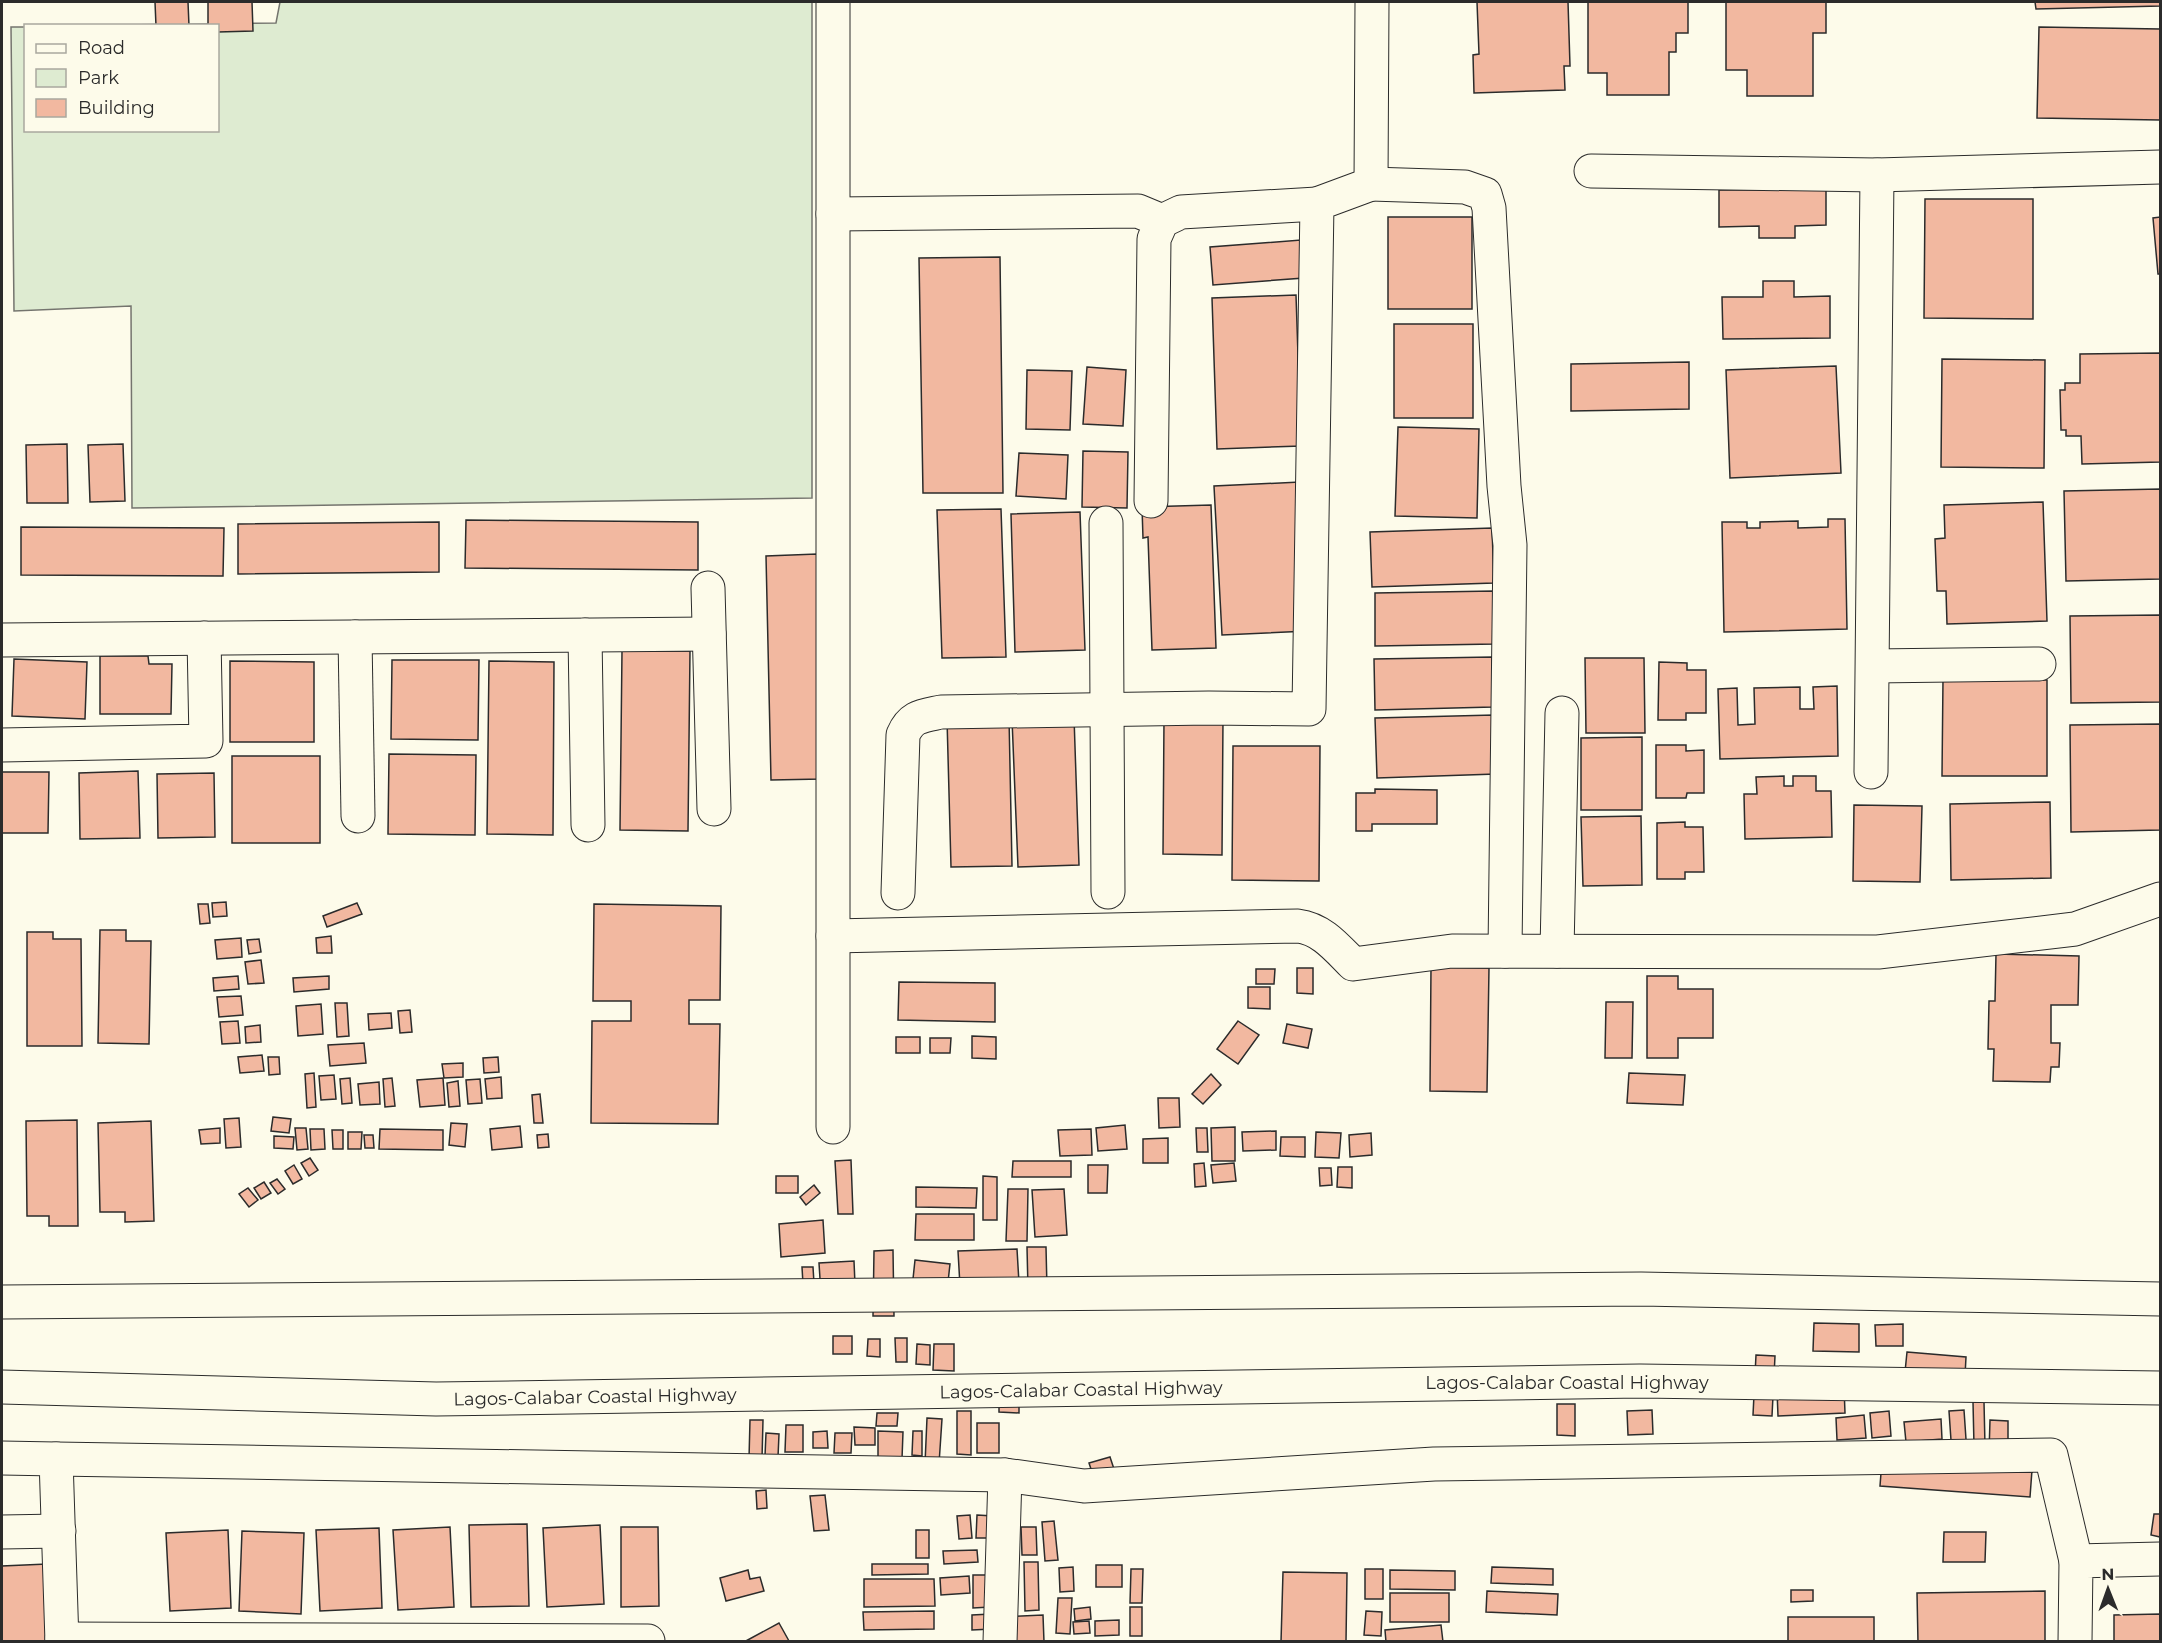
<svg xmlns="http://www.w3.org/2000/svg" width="2162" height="1643" viewBox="0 0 2162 1643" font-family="Montserrat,sans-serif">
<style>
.green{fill:#deebd1;stroke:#74746e;stroke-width:1.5}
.building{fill:#f2b8a0;stroke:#2b2b2b;stroke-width:1.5}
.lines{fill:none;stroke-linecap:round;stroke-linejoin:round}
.minor-casing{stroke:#2b2b2b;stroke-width:35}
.highway-casing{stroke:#2b2b2b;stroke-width:35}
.minor{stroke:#fdfbea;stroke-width:33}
.highway{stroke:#fdfbea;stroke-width:33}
.labels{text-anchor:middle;stroke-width:4.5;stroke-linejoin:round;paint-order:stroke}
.street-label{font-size:18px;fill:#2b2b2b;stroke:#fdfbea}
</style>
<rect width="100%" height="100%" fill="#fdfbea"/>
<polygon class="green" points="280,2 812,2 812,498 132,508 131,306 14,311 11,27 25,27 26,130 218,130 218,26 120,25 276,23"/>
<g class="building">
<polygon points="155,2 188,2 189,26 156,26"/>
<polygon points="208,2 252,2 253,31 218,32 218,26 208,26"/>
<polygon points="1477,2 1568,2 1570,66 1564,66 1565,90 1474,93 1473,55 1479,54"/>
<polygon points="1588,2 1688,2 1688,33 1676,33 1676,52 1669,52 1669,95 1607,95 1607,73 1588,73"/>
<polygon points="1726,2 1826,2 1826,33 1813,33 1813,96 1747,96 1747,70 1726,70"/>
<polygon points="2035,2 2160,2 2160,6 2036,9"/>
<polygon points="2039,27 2160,29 2160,120 2037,118"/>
<polygon points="1826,189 1826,225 1795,226 1795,238 1759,238 1759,226 1719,227 1719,190"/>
<polygon points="1925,199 2033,199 2033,319 1924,318"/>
<rect x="1388" y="217" width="84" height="92"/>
<polygon points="2160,217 2160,274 2158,274 2153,218"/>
<polygon points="1301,240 1304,278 1213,285 1210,247"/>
<polygon points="1000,257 1003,493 923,493 919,258"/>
<polygon points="1763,281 1794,281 1794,297 1830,296 1830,338 1723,339 1722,297 1763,297"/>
<polygon points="1296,295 1301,446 1217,449 1212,298"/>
<rect x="1394" y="324" width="79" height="94"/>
<polygon points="2160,353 2160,462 2082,464 2081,436 2066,436 2066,430 2061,430 2060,390 2065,390 2065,383 2080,383 2080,354"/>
<polygon points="1942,359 2045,360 2044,468 1941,467"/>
<polygon points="1689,362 1689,409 1571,411 1571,364"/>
<polygon points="1836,366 1841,473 1730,478 1726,370"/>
<polygon points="1087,367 1126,370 1123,426 1083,424"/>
<polygon points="1027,370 1072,371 1070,430 1026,429"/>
<polygon points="1398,427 1479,429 1477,518 1395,516"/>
<polygon points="67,444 68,503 27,503 26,445"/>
<polygon points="123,444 125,501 90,502 88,445"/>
<polygon points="1083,451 1128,452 1127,508 1082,507"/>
<polygon points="1019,453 1068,455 1066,499 1016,496"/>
<polygon points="1300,482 1308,631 1222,635 1214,486"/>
<polygon points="2160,489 2160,579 2066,581 2064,491"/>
<polygon points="2043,502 2047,621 1947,624 1946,591 1937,591 1935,539 1945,538 1944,505"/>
<polygon points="1211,505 1216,648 1152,650 1148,537 1143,538 1142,507"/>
<polygon points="1001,509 1006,657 942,658 937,510"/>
<polygon points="1080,512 1085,650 1015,652 1011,514"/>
<polygon points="1828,519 1845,519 1847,629 1724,632 1722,522 1747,522 1747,528 1760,528 1760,522 1798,521 1798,528 1828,527"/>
<polygon points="466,520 698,522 698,570 465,568"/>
<polygon points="439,522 439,572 238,574 238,524"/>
<polygon points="21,527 224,528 223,576 21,575"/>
<polygon points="1492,528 1494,583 1372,587 1370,532"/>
<polygon points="817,554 822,779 771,780 766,556"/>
<polygon points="1494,591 1495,644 1375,646 1375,593"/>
<polygon points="2160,615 2160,702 2071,703 2070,616"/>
<polygon points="622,651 690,651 688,831 620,830"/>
<polygon points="100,656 148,656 149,664 172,664 171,714 100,714"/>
<polygon points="1492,657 1493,707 1375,710 1374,659"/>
<polygon points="1585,658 1644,658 1645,733 1586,733"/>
<polygon points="14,659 87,662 85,719 12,716"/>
<polygon points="392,660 479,660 478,740 391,739"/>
<polygon points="230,661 314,662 314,742 230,742"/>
<polygon points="489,661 554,662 553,835 487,834"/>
<polygon points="1659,662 1687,663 1687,670 1706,670 1706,713 1686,713 1686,720 1658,720"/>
<polygon points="1943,679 2047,680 2047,776 1942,776"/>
<polygon points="1837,686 1838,756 1720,759 1718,689 1737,688 1738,725 1755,724 1754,688 1800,687 1800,709 1814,709 1813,687"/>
<polygon points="1494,715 1496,774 1377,778 1375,718"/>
<polygon points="1009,717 1012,866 951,867 947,719"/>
<polygon points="1074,717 1079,865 1018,867 1012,719"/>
<polygon points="1164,719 1223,719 1222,855 1163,854"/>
<polygon points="2160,724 2160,830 2071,832 2070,725"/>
<polygon points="1642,737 1642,810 1581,810 1581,738"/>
<polygon points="1656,745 1686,745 1686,751 1704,750 1704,793 1687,793 1686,798 1656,798"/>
<polygon points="1233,746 1320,746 1319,881 1232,880"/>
<polygon points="389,754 476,755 475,835 388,834"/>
<rect x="232" y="756" width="88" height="87"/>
<polygon points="138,771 140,838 80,839 79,773"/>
<polygon points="2,772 49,772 48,833 2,833"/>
<polygon points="214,773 215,837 158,838 157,774"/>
<polygon points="1784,776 1784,786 1793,786 1793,776 1816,776 1816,791 1831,791 1832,837 1745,839 1744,794 1757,794 1756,777"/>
<polygon points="1375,789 1437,790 1437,824 1372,824 1372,831 1356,831 1356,793 1375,793"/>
<polygon points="2050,802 2051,878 1951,880 1950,804"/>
<polygon points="1854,805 1922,806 1920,882 1853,881"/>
<polygon points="1641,816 1642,885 1583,886 1581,817"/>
<polygon points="1685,822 1685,827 1703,827 1704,872 1685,872 1685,879 1657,879 1657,823"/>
<polygon points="226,902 227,916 213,917 212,903"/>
<polygon points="357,903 362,914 327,927 323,916"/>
<polygon points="198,904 208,904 210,923 200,924"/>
<polygon points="594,904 721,906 720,1000 689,1000 689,1024 720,1024 718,1124 591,1123 592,1021 631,1021 631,1001 593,1001"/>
<polygon points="100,930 126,930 126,941 151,941 149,1044 98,1043"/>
<polygon points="27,932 53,932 53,939 81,939 82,1046 27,1046"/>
<polygon points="331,936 332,953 317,953 316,938"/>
<polygon points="241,938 242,957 217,959 215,940"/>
<polygon points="259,939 261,952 249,954 247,940"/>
<polygon points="1996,954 2079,956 2078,1005 2051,1005 2051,1043 2060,1043 2059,1067 2051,1067 2050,1082 1993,1081 1994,1049 1988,1049 1989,1001 1995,1001"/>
<polygon points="261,960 264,983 248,984 245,962"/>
<polygon points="1431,967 1489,968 1487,1092 1430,1091"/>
<polygon points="1297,968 1313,968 1313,994 1297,993"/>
<polygon points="1256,969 1275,969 1274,984 1256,984"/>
<polygon points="238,976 239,989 214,991 213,978"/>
<polygon points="329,976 329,989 294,992 293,978"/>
<polygon points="1647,976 1678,976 1678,989 1713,989 1713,1038 1678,1038 1678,1058 1647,1058"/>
<polygon points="899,982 995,983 995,1022 898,1020"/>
<polygon points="1248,987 1270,987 1270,1009 1248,1008"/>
<polygon points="241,996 243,1015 219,1017 217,997"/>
<polygon points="1606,1002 1633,1002 1632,1058 1605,1058"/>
<polygon points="335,1003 347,1003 349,1036 337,1037"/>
<polygon points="321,1004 323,1034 298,1036 296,1006"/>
<polygon points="410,1010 412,1032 400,1033 398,1011"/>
<polygon points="391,1013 392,1028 369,1030 368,1014"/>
<polygon points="238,1021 240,1043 222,1044 220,1022"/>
<polygon points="1238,1021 1259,1035 1238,1064 1217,1049"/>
<polygon points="1287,1024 1312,1029 1308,1048 1283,1043"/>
<polygon points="260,1025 261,1042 246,1043 245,1027"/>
<polygon points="972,1036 996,1037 996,1059 972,1058"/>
<rect x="896" y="1037" width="24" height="16"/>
<polygon points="930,1038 951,1038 950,1053 930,1053"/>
<polygon points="364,1043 366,1063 330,1066 328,1045"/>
<polygon points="262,1055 264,1071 240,1073 238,1057"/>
<polygon points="268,1057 279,1057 280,1074 269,1075"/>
<polygon points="498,1057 499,1072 484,1073 483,1058"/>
<polygon points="463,1063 463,1077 444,1078 442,1064"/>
<polygon points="314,1073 316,1107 307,1108 305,1074"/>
<polygon points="1629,1073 1685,1075 1683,1105 1627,1103"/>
<polygon points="1211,1074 1221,1085 1203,1104 1192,1094"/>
<polygon points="334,1075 336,1099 321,1100 319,1076"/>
<polygon points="501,1077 502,1098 487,1099 485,1079"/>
<polygon points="350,1078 352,1103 342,1104 340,1079"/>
<polygon points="392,1078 395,1106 385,1107 383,1079"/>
<polygon points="443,1078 445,1105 420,1107 417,1080"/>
<polygon points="480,1079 482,1103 468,1104 466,1080"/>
<polygon points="458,1081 460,1106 449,1107 447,1083"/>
<polygon points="379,1082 380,1104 360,1105 358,1084"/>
<polygon points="540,1094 543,1123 534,1123 532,1095"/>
<polygon points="1158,1098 1179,1098 1180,1127 1159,1128"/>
<polygon points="273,1117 291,1119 289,1133 271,1131"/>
<polygon points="239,1118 241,1147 226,1148 224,1119"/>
<polygon points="77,1120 78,1226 49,1226 49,1216 27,1216 26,1121"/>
<polygon points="151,1121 154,1221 125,1222 125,1212 100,1212 98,1123"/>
<polygon points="451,1123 467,1124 465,1147 449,1145"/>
<polygon points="1125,1125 1127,1149 1098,1151 1096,1128"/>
<polygon points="520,1126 522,1147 492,1150 490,1129"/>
<polygon points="1235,1127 1235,1161 1212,1161 1211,1128"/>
<polygon points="220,1128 220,1143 201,1144 199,1130"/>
<polygon points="295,1128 306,1128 308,1149 297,1150"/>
<polygon points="1196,1128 1207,1128 1208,1152 1197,1152"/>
<polygon points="310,1129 324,1129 325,1149 311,1150"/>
<polygon points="380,1129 443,1130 443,1150 379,1149"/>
<polygon points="1091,1129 1092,1155 1060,1156 1058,1130"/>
<polygon points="332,1130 343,1130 343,1149 333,1149"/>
<polygon points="1276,1131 1276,1150 1243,1151 1242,1132"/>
<polygon points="348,1132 362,1132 361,1149 348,1149"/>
<polygon points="1316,1132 1341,1133 1339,1158 1315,1157"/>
<polygon points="1371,1133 1372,1155 1350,1157 1349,1135"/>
<polygon points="548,1134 549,1147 538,1148 537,1135"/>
<polygon points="364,1135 373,1135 374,1148 365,1148"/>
<polygon points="274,1136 294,1137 293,1149 274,1148"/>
<polygon points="1281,1137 1305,1137 1305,1157 1280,1156"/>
<polygon points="1168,1138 1168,1163 1143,1163 1143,1139"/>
<polygon points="310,1158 318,1170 309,1176 301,1163"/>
<polygon points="851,1160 853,1214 838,1214 835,1161"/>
<polygon points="1013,1161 1071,1161 1071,1177 1012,1177"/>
<polygon points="1204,1163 1206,1186 1195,1187 1194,1164"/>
<polygon points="1234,1163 1236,1181 1213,1183 1211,1165"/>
<polygon points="294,1165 302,1179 293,1184 285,1171"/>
<polygon points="1088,1165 1108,1165 1107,1193 1088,1193"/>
<polygon points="1338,1167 1352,1167 1352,1188 1337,1187"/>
<polygon points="1319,1168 1331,1168 1332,1185 1320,1186"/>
<rect x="776" y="1176" width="22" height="17"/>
<polygon points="983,1176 997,1177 997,1220 983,1220"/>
<polygon points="277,1179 285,1189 278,1194 270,1183"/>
<polygon points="264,1182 271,1193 261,1199 254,1188"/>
<polygon points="814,1185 820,1193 806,1205 800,1197"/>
<polygon points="916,1187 977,1188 976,1208 916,1207"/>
<polygon points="248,1188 258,1200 249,1207 239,1194"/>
<polygon points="1008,1189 1028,1189 1027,1241 1006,1241"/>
<polygon points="1064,1189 1067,1235 1035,1237 1032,1190"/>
<polygon points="916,1214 974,1214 974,1240 915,1240"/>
<polygon points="823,1220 825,1253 781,1257 779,1224"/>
<polygon points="1027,1247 1046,1247 1047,1289 1028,1289"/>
<polygon points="1017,1249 1019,1283 960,1286 958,1251"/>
<polygon points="893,1250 894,1316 873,1316 874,1251"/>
<polygon points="915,1260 950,1264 948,1282 913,1279"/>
<polygon points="854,1261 856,1308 822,1310 819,1263"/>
<polygon points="802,1267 813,1267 814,1283 803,1284"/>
<polygon points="1814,1323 1859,1324 1859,1352 1813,1351"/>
<polygon points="1903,1324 1903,1346 1876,1346 1875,1325"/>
<rect x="833" y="1336" width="19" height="18"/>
<polygon points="895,1338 907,1338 907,1362 896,1362"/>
<polygon points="868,1339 880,1339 880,1357 867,1356"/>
<polygon points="917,1344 930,1345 930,1365 916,1364"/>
<polygon points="934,1344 954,1344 954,1371 933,1370"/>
<polygon points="1907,1352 1966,1357 1965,1376 1905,1372"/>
<polygon points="1756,1355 1775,1356 1772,1416 1753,1415"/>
<polygon points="999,1378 1019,1379 1019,1413 999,1412"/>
<polygon points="1844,1387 1845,1413 1778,1416 1777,1390"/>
<polygon points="1973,1402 1984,1402 1985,1446 1974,1446"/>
<polygon points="1557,1404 1575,1404 1575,1436 1557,1435"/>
<polygon points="1652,1410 1653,1434 1628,1435 1627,1411"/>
<polygon points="1964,1410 1967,1454 1952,1455 1949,1411"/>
<polygon points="957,1411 971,1411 971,1455 957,1454"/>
<polygon points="1889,1411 1891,1436 1872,1438 1870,1413"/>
<polygon points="877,1413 898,1413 897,1426 876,1426"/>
<polygon points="1864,1415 1866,1438 1837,1440 1836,1418"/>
<polygon points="927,1418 942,1419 939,1464 925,1464"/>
<polygon points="1941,1419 1942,1439 1906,1442 1904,1422"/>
<polygon points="750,1420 763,1420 762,1459 749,1459"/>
<polygon points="1990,1420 2008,1421 2008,1453 1989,1453"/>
<rect x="977" y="1423" width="22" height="30"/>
<polygon points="786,1425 803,1425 803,1452 785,1452"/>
<polygon points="854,1427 875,1428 875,1445 855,1445"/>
<polygon points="827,1431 828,1448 813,1448 813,1432"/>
<polygon points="878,1431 903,1432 902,1459 878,1459"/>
<polygon points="913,1431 922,1431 922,1456 912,1455"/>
<polygon points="766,1433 779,1434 778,1457 765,1456"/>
<polygon points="835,1433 852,1433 851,1453 834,1453"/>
<polygon points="1110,1457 1116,1475 1095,1481 1089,1463"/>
<polygon points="1882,1460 2032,1470 2030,1497 1880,1486"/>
<polygon points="766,1490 767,1508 757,1509 756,1491"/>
<polygon points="825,1495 829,1530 814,1531 810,1496"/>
<polygon points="2154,1514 2160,1514 2160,1537 2151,1535"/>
<polygon points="970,1515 972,1538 959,1539 957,1516"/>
<polygon points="977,1515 993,1516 992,1538 976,1538"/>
<polygon points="1054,1521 1058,1560 1045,1561 1042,1522"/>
<polygon points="527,1524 529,1606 471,1607 469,1525"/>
<polygon points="600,1525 604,1604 547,1607 543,1528"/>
<polygon points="450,1527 454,1607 398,1610 393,1530"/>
<polygon points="621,1527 658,1527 659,1606 621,1607"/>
<polygon points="1021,1527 1036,1527 1037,1555 1022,1555"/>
<polygon points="379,1528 382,1608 320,1611 316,1530"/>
<polygon points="228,1530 231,1608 170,1611 166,1533"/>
<rect x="916" y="1530" width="13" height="28"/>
<polygon points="242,1531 304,1533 301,1614 239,1611"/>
<polygon points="1944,1532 1986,1532 1985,1562 1943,1562"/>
<polygon points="977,1550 978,1562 944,1564 943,1551"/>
<polygon points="1024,1562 1038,1562 1039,1610 1025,1611"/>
<polygon points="47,1564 50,1642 2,1642 2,1566"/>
<polygon points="872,1564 928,1564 928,1574 872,1575"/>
<rect x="1096" y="1565" width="26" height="22"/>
<polygon points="1073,1567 1074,1591 1060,1592 1059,1568"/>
<polygon points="1492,1567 1553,1569 1553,1585 1491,1583"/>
<polygon points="1131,1569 1143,1569 1142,1603 1130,1603"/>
<rect x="1365" y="1569" width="18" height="30"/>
<polygon points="748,1570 750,1579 760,1577 764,1591 726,1601 720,1578"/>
<polygon points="1390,1570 1455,1571 1455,1590 1390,1589"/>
<polygon points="1283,1572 1347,1573 1346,1642 1281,1642"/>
<polygon points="973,1575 989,1575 990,1607 973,1608"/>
<polygon points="969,1576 970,1593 941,1595 940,1578"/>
<polygon points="864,1579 934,1579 935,1606 864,1607"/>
<polygon points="1791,1590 1813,1590 1813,1601 1791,1602"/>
<polygon points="1487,1591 1558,1594 1557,1615 1486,1612"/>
<polygon points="2045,1591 2045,1642 1918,1642 1917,1593"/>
<rect x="1390" y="1593" width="59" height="29"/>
<polygon points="1058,1598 1072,1598 1070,1634 1056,1633"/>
<polygon points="1090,1607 1091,1619 1075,1621 1074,1609"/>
<rect x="1130" y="1607" width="12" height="29"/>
<polygon points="934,1611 934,1629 864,1630 863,1612"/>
<polygon points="1366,1611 1382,1612 1381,1636 1364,1635"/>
<polygon points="991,1614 992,1629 972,1630 972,1615"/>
<polygon points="2160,1614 2160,1642 2114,1642 2114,1615"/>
<polygon points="1043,1615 1044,1642 999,1642 998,1617"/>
<rect x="1788" y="1617" width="86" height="25"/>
<polygon points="1119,1620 1119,1635 1095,1636 1095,1621"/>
<polygon points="1089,1621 1090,1633 1074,1634 1073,1622"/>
<polygon points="779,1623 789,1641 744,1642"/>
<polygon points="1441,1625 1443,1642 1386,1642 1385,1630"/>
</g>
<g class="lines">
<defs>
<g id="minor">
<polyline points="1591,171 1877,175 2160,167"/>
<polyline points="1371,184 1465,187 1485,194 1489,208 1504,486 1510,545 1505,951"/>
<polyline points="833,214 1138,211 1162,221"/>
<polyline points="1151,501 1154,239 1162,221 1181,212 1317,204"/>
<polyline points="1106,523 1108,892"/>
<polyline points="708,588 714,809"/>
<polyline points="585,635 588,825"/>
<polyline points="355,637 358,816"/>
<polyline points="2,640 709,634"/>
<polyline points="1873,666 2039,664"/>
<polyline points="2,745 206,741 204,638"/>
<polyline points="1871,772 1877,175"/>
<path d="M898,893L903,735C911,716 922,716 941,712L1209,708L1309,709L1317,204L1371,184L1372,2"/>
<path d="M833,936L1298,926C1322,929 1337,948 1353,964L1452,951L1878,952L2075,929L2160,899"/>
<polyline points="1557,951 1562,713"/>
<polyline points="833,1127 833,2"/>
<polyline points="2,1458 56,1459 62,1642"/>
<polyline points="56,1459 1005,1475 1084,1486 1434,1464 2051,1455 2076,1561"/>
<polyline points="2,1532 59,1531"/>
<polyline points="62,1639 648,1641"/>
<polyline points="1000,1642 1005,1475"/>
<polyline points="2075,1642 2076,1561 2160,1559"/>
</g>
<g id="highway">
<polyline points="2,1302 1641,1289 2160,1299"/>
<polyline points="2,1387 436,1399 1640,1381 2160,1388"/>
</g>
</defs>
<use href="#minor" class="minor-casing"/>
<use href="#highway" class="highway-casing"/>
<use href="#minor" class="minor"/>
<use href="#highway" class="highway"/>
</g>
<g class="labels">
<g class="street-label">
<text x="1567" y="1389">Lagos-Calabar Coastal Highway</text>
<text transform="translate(1081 1390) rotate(-1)" y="6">Lagos-Calabar Coastal Highway</text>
<text transform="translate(595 1397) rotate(-1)" y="6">Lagos-Calabar Coastal Highway</text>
</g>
</g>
<rect width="2162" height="1643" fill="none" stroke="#2b2b2b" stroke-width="6"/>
<rect x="24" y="24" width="195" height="108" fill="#fdfbea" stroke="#a9a89e" stroke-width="1.5"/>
<rect x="36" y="44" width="30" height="9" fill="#fdfbea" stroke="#a9a89e" stroke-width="1.5"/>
<text x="78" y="54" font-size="18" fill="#2b2b2b">Road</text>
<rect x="36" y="69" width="30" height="18" fill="#deebd1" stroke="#a9a89e" stroke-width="1.5"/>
<text x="78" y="84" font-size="18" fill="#2b2b2b">Park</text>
<rect x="36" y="99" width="30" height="18" fill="#f2b8a0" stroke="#a9a89e" stroke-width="1.5"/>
<text x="78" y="114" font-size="18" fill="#2b2b2b">Building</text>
<g transform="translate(2108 1589) rotate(359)" stroke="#fdfbea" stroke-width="4.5" paint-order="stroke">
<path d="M0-4.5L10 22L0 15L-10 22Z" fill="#2b2b2b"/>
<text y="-9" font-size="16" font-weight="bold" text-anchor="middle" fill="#2b2b2b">N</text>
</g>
</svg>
